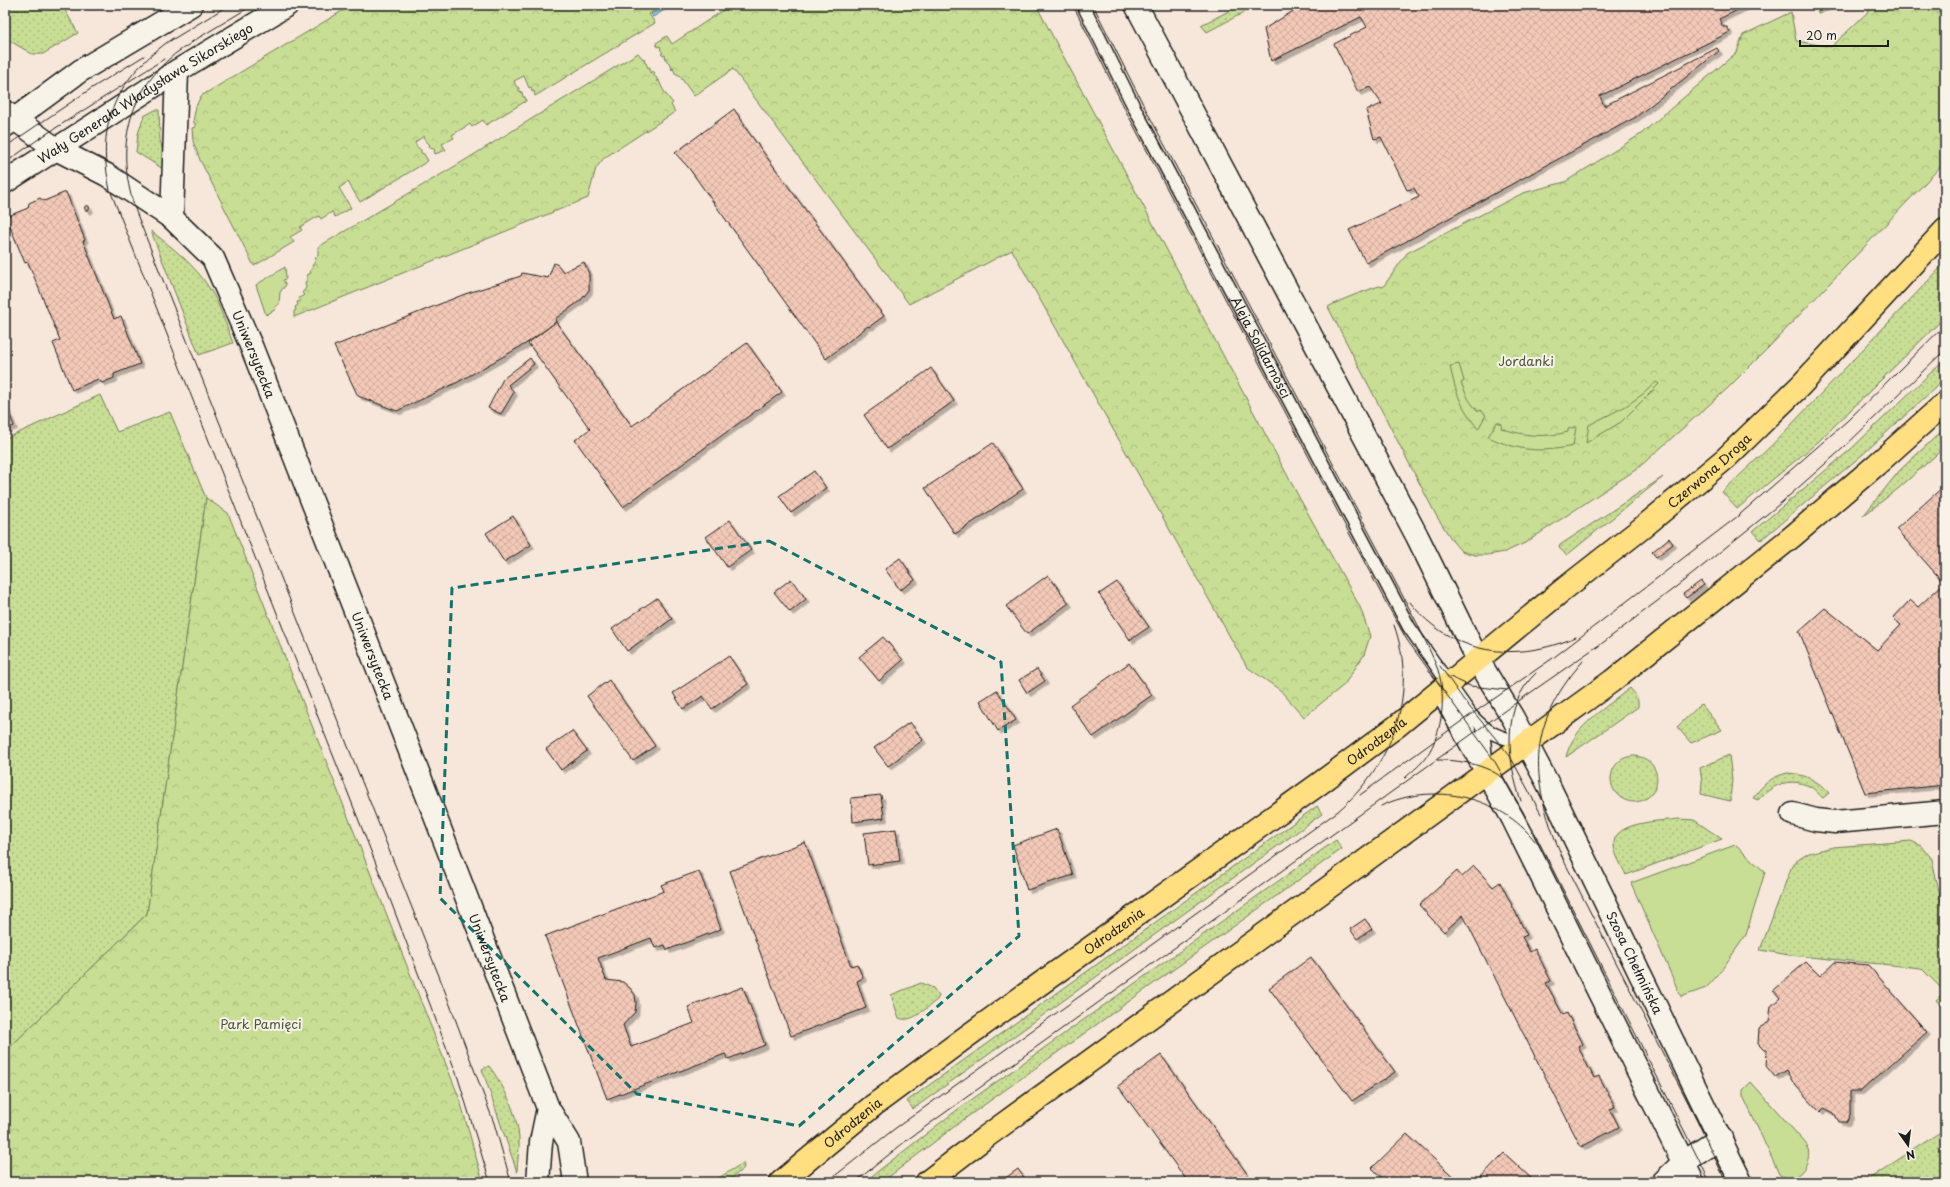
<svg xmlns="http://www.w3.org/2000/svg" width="1950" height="1187" viewBox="0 0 1950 1187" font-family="'Playpen Sans',sans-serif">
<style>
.grass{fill:url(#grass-dots);stroke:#727d58}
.forest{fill:url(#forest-crowns);stroke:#727d58}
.garden{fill:#c7de94;stroke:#727d58}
.water{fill:url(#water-rules);stroke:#598393}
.building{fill:url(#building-cross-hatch);stroke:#1c1c1c;filter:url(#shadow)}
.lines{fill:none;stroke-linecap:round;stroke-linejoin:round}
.lane-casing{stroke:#1c1c1c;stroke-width:15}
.street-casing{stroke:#1c1c1c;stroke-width:25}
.secondary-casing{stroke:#1c1c1c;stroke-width:25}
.primary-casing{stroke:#1c1c1c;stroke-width:25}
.lane{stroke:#f7f3e8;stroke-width:12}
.street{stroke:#f7f3e8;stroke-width:22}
.secondary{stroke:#f7f3e8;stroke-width:22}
.primary{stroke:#ffdf80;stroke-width:22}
.tram{stroke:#1c1c1c;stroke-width:1}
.marked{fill:none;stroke:#0f766e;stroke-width:3;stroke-dasharray:8 5;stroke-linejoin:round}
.labels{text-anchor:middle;stroke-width:4;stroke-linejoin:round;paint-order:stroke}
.street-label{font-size:13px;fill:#1c1c1c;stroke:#f7f3e8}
.park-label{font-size:13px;fill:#4f5640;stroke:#f7f3e8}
</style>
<defs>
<pattern id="grass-dots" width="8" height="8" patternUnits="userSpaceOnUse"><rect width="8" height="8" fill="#c7de94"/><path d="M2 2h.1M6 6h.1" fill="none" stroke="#aabe7f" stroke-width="1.8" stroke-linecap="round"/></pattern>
<pattern id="forest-crowns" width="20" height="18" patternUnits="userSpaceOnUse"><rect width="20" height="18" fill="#c7de94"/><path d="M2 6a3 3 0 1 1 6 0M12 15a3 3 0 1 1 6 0" fill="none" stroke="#aabe7f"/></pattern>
<pattern id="water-rules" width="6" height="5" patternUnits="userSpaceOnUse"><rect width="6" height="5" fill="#81c8e2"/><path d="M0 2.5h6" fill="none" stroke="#6fabc1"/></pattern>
<pattern id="building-cross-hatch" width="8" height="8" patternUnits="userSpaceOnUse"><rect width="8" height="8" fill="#f3c8b7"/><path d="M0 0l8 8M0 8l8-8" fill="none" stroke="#d0ab9d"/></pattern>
<filter id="shadow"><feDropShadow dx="3.5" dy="3.5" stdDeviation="0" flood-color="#0004"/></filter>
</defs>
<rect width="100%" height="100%" fill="#f7e7da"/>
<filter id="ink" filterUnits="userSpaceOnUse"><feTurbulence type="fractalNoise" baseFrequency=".025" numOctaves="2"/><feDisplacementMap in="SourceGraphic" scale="8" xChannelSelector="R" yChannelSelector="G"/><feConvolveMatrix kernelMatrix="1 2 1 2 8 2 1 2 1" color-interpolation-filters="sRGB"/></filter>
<g filter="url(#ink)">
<g class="grass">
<polygon points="14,5 62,5 78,33 43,54 32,54 5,38 5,11"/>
<polygon points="1241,5 1258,5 1207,32 1201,25"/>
<polygon points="155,110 159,110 160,140 166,164 163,169 136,152 138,134 144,116"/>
<path d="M151,231C173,248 195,265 210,289C220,305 226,325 233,343L199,355Z"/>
<polygon points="1945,263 1945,317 1818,442 1737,509 1722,492 1773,444"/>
<polygon points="1945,359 1945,376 1935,388 1862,455 1761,540 1753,531 1850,450"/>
<polygon points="100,395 117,432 170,412 206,498 147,914 5,1052 5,439"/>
<polygon points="1945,428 1945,447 1899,488 1863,516 1900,470"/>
<polygon points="1663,477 1567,555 1559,548 1560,545"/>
<path d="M1630,688C1635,694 1639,698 1638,707L1566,757C1573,726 1607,707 1630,688Z"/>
<polygon points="1701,704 1722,730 1691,743 1677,727"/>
<polygon points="1729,755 1732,779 1730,801 1701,794 1702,781 1700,768"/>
<circle cx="1634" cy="779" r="23"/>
<path d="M1787,773C1804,774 1818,780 1829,793L1823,798C1819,795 1814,788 1809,786C1788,777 1772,785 1758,800L1753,798C1764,784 1769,778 1787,773Z"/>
<polygon points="1317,806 1322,814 913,1109 907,1101"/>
<path d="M1679,819L1694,820L1722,839L1626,875C1622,866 1615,856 1614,846C1611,821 1662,821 1679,819Z"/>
<polygon points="1336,840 1342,849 963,1120 882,1182 864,1182 957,1110"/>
<polygon points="1911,841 1922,846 1932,859 1945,920 1945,1010 1936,1000 1945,992 1921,968 1789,955 1760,950 1793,863 1809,853 1833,847"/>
<path d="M921,983L933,988L939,996L937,1000C927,1007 912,1024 899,1018L891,995Z"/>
<path d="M489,1066C504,1086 517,1112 519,1138C520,1149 517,1161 517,1172L482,1069Z"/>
<polygon points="1945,1129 1945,1182 1864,1182"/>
<polygon points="743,1163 744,1168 727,1182 712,1182"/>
</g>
<g class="forest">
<polygon points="352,5 664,5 649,14 655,23 535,96 534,91 532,92 531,87 529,88 524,76 514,81 516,86 519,88 519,91 522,92 523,97 525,97 526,101 486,125 483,120 472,127 470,124 452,135 454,138 442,144 446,150 435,154 434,149 430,148 429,146 430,145 426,141 424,136 415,142 417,147 421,150 421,153 424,154 428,161 360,202 348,182 339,188 351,208 335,217 332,212 321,219 319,216 300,227 302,230 290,237 294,242 254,266 200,160 193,141 192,128 195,127 195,123 193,122 196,106 201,96"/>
<polygon points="731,5 1036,5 1300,499 1360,607 1370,636 1364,655 1344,685 1304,717 1280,690 1247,667 1012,250 909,304 733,69 694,96 679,75 675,73 673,68 672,70 671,67 672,66 666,60 665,55 663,56 661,54 663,53 660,49 661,48 660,46 657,47 656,43 667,36 672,44"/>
<polygon points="1817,5 1855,5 1818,13"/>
<path d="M1875,5H1945V162L1769,347L1728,388L1637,469L1525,543L1505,552L1488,555H1475L1461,551L1454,543L1437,517L1328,307C1344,298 1362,292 1379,286L1383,287L1407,253L1523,193L1565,182L1641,134L1737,52L1743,35L1791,12L1796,41L1831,47L1872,8H1876Z"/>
<path d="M638,53L643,59L644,58L645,61L644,62L646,63L648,68L650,67V73L653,71L655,73L653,75L657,78V82L659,80C661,88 667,96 673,103L671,105L675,112L604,158L596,168L588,198L294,317V311L296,310L295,307L298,305L297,302L300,301L299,298L304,295L302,293L306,288L305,282L307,281V275L311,273L310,270L313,268L312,266L316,260L315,257L318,256V247L462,162Z"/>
<polygon points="206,498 228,513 460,1100 483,1182 5,1182 5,1052 147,914"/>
</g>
<g class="garden">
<polygon points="285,267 286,279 283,280 286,285 280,292 279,304 275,307 276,309 266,315 256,285"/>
<path d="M1459,364L1464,381L1461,383L1469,400L1478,412L1480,410L1486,415L1478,429C1460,405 1456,394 1450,366Z"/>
<polygon points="1656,382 1659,384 1621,422 1586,443 1589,425 1626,406 1643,394"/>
<path d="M1497,422L1502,424L1501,428C1523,436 1544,438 1568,432V429L1576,427L1573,446C1540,453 1519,451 1488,437Z"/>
<polygon points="1735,845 1765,872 1746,935 1718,975 1706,988 1681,997 1631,883"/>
<path d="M1751,1082L1807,1145C1813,1160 1802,1178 1786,1179L1779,1174L1743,1096V1090Z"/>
</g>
<polygon class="water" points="666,5 673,5 653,17 651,14"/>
<g class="building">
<polygon points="1303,5 1547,6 1748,5 1719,19 1723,27 1727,27 1730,32 1600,96 1604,106 1717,48 1719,51 1636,117 1366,263 1349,230 1419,197 1414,188 1407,190 1381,137 1374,139 1366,110 1382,104 1370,87 1358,92 1334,44 1367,27 1361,17 1271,61 1264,29"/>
<polygon points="734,109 744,124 744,126 873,302 884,316 869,327 868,326 826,359 688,167 675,153"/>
<polygon points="66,192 85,240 83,241 114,319 121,316 140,364 114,374 114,378 102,383 98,379 72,390 53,343 60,340 28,262 25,263 6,217 28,208 29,203 40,198 44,201"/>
<circle cx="87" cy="208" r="2.5"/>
<polygon points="584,262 589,274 589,290 581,300 555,319 556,322 527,343 458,382 397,411 358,396 334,346 465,294 521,276 522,273 548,278 554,263 558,265 563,272"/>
<polygon points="556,322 632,426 747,343 782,392 623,507 575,440 590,429 528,343"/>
<polygon points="530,358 534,364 508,385 514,392 501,414 488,408 503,379"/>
<polygon points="931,368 954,401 887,449 864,415"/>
<polygon points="5,403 14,426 5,429"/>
<polygon points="993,443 1023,489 955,534 925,488"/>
<polygon points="814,471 826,488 791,513 779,496"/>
<polygon points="1945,485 1945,785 1865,793 1799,631 1825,608 1877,650 1901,625 1893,618 1910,600 1918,607 1944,583 1896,529"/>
<polygon points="513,516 531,545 504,562 486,533"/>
<polygon points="730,520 751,550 727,567 706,537"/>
<polygon points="1669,538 1673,544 1656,557 1652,552"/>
<polygon points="900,558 915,580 900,590 885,569"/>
<polygon points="1048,575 1069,603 1027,634 1006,606"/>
<polygon points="791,579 806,599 790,612 774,592"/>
<polygon points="1701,581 1704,585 1686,598 1683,594"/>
<polygon points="1117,582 1149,627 1130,640 1099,594"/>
<polygon points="657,598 672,619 627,651 612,629"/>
<polygon points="883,637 903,660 879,681 859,657"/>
<polygon points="729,656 748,684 712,709 703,696 683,709 673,693"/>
<polygon points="1129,663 1152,695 1093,737 1070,705"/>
<polygon points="1037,669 1045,681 1027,693 1019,680"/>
<polygon points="609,680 655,746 633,761 587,696"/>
<polygon points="997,690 1016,720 998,731 980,701"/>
<polygon points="910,722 923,740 888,766 874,748"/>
<polygon points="572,731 587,751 561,770 546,749"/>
<polygon points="881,795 884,818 853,822 851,798"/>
<polygon points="896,829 900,861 868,865 864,833"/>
<polygon points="1057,829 1073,875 1027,890 1013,845"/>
<polygon points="805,842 851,966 857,964 863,978 857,981 866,1008 791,1036 730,871"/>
<polygon points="1474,866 1493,887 1500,882 1527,935 1522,937 1530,952 1535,949 1551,981 1546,983 1563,1015 1567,1013 1583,1044 1578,1047 1594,1078 1599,1076 1615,1107 1610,1109 1619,1127 1581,1147 1463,915 1444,932 1419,905 1457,871 1462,877"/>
<polygon points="699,871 721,929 667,950 665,945 655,948 651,938 598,958 606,980 623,982 630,988 635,995 636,1003 635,1012 623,1025 631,1047 694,1023 688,1007 743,987 765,1045 728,1059 725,1054 607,1099 545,936 664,891 661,885"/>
<polygon points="1365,919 1372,929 1357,939 1350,929"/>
<polygon points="1311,957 1395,1072 1352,1101 1269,988"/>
<polygon points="1806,962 1820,976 1835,962 1868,965 1927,1032 1861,1091 1850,1091 1850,1115 1846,1122 1839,1122 1834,1113 1824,1108 1820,1112 1796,1086 1787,1070 1775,1077 1766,1066 1767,1050 1764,1050 1758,1044 1759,1028 1769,1022 1771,1006 1780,998 1773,990"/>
<polygon points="1161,1055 1248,1175 1238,1182 1188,1182 1118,1086"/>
<polygon points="1407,1134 1459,1182 1387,1182 1372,1168"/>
<polygon points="1504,1153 1535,1182 1476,1182"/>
<polygon points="1018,1169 1027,1182 1000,1182"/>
</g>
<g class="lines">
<defs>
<g id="lane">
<path id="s1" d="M1083,5L1135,109L1409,627L1471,715C1490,736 1500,737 1526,744"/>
<polyline points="1483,728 1486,760"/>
</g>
<g id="street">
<path id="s2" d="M5,112L56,149L107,175L172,218L213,258L252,348L394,710L548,1108L569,1142L575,1182"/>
<polyline points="172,218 177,71"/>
<polyline points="1793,814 1816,820 1835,822 1945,812"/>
<polyline points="538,1182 541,1142 548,1108"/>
</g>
<g id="secondary">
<path id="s3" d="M1136,5L1417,536L1478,660L1513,718L1548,784L1741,1182"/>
<polyline points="5,126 80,71 191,5"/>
<path id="s4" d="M5,182L177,71L287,5"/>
<polyline points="1441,690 1513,819 1693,1182"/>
<polyline points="1663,1182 1684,1162 1721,1138"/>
</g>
<g id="primary">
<path id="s5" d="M781,1182L874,1105L966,1037L1319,784L1397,726L1564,589L1642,528L1726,458L1801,385L1945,230"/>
<polyline points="927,1182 987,1136 1612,681 1793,536 1876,465 1945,403"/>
</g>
</defs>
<use href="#lane" class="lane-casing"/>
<use href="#street" class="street-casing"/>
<use href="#secondary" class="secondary-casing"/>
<use href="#primary" class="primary-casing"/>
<use href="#lane" class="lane"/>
<use href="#street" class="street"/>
<use href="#secondary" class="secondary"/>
<use href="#primary" class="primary"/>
<g class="tram">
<polyline points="1073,5 1127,113 1384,599 1407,640 1494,760 1537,837"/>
<path d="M1093,5L1143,104L1417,623C1424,638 1432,654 1438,670C1447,699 1442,738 1423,761C1418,767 1411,772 1405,778"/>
<path d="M173,38C117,78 95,121 110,190L391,902L458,1078L490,1182"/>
<polyline points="170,41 229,5"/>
<path d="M194,41C186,47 176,52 169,59C122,102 116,159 138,217L443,986L494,1123L511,1182"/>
<polyline points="190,43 253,5"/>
<polyline points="5,147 92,88 144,56"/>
<polyline points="5,163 40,138 164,59"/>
<path d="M1410,602C1452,656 1516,663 1576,637"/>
<polyline points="1596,648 1694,573 1782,502 1841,450 1945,350"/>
<polyline points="1440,666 1463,699 1510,756 1541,814"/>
<polyline points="1448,676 1470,686 1507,690"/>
<path d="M1437,760C1460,760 1484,764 1503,778"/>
<polyline points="1360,795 1459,723 1553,658 1738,516 1847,421 1945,325"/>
<path d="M1521,801C1507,760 1501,706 1536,673"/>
<path d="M1381,806C1433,781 1500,796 1535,841"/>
<polyline points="1534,832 1710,1182"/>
<polyline points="1561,855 1697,1120 1726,1182"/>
<path d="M1564,861C1530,782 1524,728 1583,661"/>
<path d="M827,1182L893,1130L1337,812C1392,765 1419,695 1394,625"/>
<polyline points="855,1182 907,1140 1507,709 1599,645"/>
</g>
</g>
</g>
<path class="marked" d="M769,541L1001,662L1019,936L799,1126L637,1094L440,898L452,588Z"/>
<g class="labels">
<g class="street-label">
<text dy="5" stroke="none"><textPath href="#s4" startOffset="166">Wały Generała Władysława Sikorskiego</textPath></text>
<text dy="5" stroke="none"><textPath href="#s1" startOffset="386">Aleja Solidarności</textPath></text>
<text dy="5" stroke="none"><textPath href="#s2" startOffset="360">Uniwersytecka</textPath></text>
<text dy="5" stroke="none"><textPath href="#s5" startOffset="1170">Czerwona Droga</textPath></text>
<text dy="5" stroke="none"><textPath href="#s2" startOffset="684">Uniwersytecka</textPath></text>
<text dy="5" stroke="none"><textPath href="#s5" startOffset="741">Odrodzenia</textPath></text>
<text dy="5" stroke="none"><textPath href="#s5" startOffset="417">Odrodzenia</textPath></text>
<text dy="5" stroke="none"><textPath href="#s2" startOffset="1008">Uniwersytecka</textPath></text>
<text dy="5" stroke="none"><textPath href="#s3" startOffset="1080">Szosa Chełmińska</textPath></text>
<text dy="5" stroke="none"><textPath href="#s5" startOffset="93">Odrodzenia</textPath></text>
</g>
<g class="park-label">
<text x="1526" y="366">Jordanki</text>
<text x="261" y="1029">Park Pamięci</text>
</g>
</g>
<rect width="1950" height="1187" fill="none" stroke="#f7f3e8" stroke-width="20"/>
<rect x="10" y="10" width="1930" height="1167" fill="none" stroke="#1c1c1c" stroke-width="1.5" filter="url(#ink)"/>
<g transform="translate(1908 1145) rotate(166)" stroke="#f7f3e8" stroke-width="3" paint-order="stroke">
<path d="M0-3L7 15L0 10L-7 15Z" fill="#1c1c1c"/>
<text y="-6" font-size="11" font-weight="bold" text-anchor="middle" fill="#1c1c1c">N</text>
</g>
<path d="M1800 40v6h88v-6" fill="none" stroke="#1c1c1c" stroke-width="2"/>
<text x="1806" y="40" font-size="12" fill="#1c1c1c" stroke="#f7f3e8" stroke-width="3" paint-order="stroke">20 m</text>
</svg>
